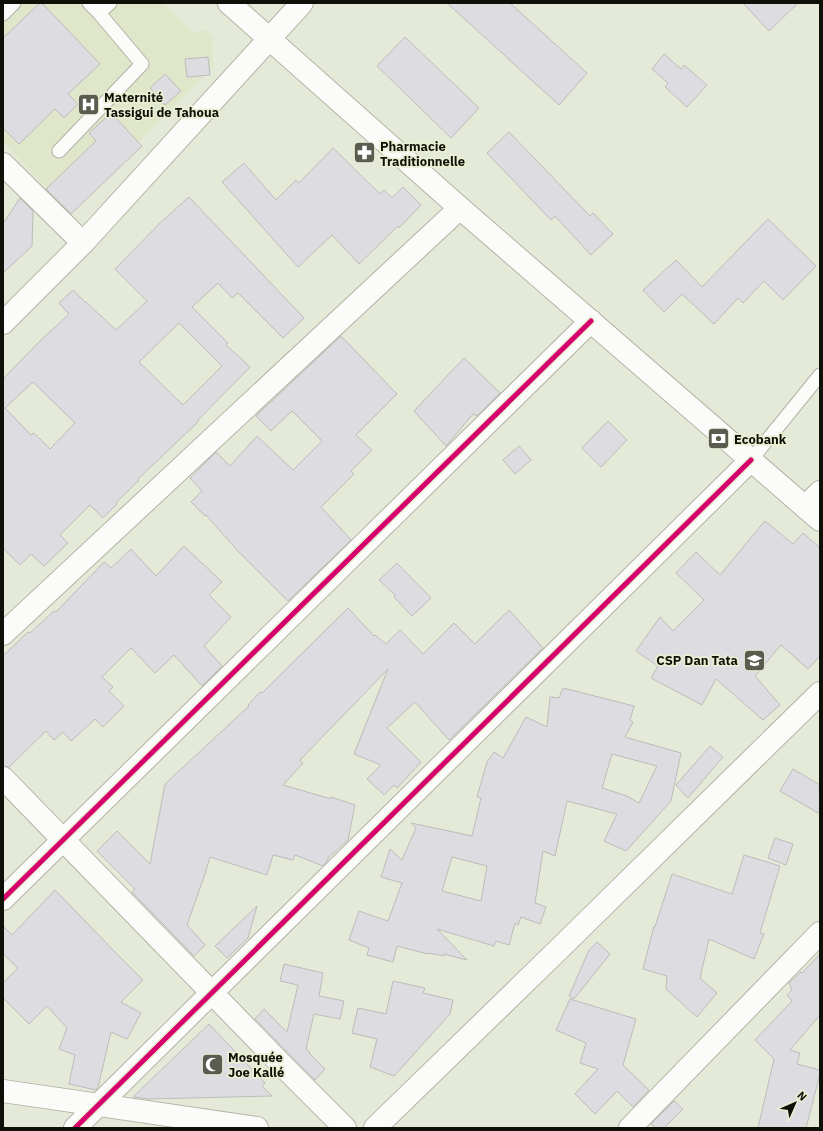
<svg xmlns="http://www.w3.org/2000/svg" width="823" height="1131" viewBox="0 0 823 1131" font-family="'IBM Plex Sans',sans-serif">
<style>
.built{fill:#dfe6ca}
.building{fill:#dcdce1;stroke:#bbbdba;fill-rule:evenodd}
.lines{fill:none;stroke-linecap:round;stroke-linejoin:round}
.service-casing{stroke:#b0b4a6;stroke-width:15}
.minor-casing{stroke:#b0b4a6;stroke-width:24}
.tertiary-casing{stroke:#b0b4a6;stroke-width:24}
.service{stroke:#fbfcf9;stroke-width:13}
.minor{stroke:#fbfcf9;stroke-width:22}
.tertiary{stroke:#fbfcf9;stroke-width:22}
.cycleway-casing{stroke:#e8efd2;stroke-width:8}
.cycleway{stroke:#d6006c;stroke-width:5}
.labels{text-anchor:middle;stroke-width:3.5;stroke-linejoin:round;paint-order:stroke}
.poi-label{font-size:13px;font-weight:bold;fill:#0f1007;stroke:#e8efd2;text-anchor:start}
</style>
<rect width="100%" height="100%" fill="#e4e9d8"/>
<polygon class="built" points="3,3 163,3 193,33 206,30 212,37 213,67 69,211 3,142"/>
<g class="building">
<polygon points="40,3 42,3 100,64 68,94 78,104 64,118 55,109 19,144 3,128 3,38"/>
<polygon points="447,3 510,3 587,73 559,105"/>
<polygon points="743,3 798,3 769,31"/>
<polygon points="405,37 479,108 451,138 377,66"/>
<polygon points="664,54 681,69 684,65 707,85 687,107 665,87 668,83 652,69"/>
<polygon points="208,57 210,75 187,77 185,59"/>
<polygon points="165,74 181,91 165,105 150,88"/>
<polygon points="111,113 142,146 71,214 46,189 96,141 89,133"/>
<polygon points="509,132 590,216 593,213 613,234 591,255 555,216 551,220 487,153"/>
<polygon points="333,148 380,194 384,190 392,198 403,187 421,205 399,228 398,226 359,264 332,235 298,267 222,182 244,163 276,200 296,180 299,183"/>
<path d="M189,197L304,318L283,338L238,293L232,298L218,283L192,307L228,343L226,345L250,367L198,420L199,421L138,479L139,480L116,503L117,504L103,518L90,505L60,535L68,543L44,566L31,554L20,565L3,548V379L39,342L69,314L59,303L73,290L85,302H86L116,330L147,301L115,269L161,222ZM179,323L222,366L183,405L139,362ZM33,382L75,423L50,449L34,433L31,435L5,408Z"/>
<polygon points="20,198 33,211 32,246 3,273 3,224"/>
<polygon points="768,219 816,266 783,300 764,281 743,303 738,298 714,324 682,294 664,312 643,290 676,260 702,287"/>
<polygon points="341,336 397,394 356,435 372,450 351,471 354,474 321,507 351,540 288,601 237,550 206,515 205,516 191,502 202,491 190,478 216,452 230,466 257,436 293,470 322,441 292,411 271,431 256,416"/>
<polygon points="464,358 500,393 477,416 473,414 446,446 414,411"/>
<polygon points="608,421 627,440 601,467 582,448"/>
<polygon points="519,446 531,460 515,474 503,460"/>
<polygon points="765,521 793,544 803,533 820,548 820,656 808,669 781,645 755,676 780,705 763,720 716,679 702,705 651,678 658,666 636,651 660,617 673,631 704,600 676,573 696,552 720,575"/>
<polygon points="184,546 222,582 209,595 231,617 204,646 222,666 202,686 174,655 155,673 131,648 102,677 113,687 109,691 124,706 103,727 95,719 71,741 63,732 54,740 46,731 9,767 3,766 3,656 28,632 30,633 54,611 56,612 104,562 111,568 131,549 156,576"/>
<polygon points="397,563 431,598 412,616 394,597 395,595 379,580"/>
<polygon points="348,608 374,636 375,635 386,644 400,630 423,654 454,623 475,644 509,610 543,648 449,740 415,702 387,728 421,762 397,788 394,785 384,795 367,779 381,765 354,754 388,669 300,760 303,763 283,785 331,799 331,797 355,805 348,840 329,857 327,861 323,866 295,855 293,860 273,855 267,875 210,857 205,874 187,925 205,945 194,956 132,892 135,889 97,851 117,831 150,864 165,784 249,706 248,705 260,692 262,693"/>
<path d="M563,688L634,706L630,720L633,722L625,737L681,753L671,801L626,851L604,841L617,814L567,801L555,856L543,851L535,903L546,907L540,924L521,917L518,925L515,923L509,945L496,941L494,946L437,929L467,960L444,954V956L428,953V954L397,946L393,962L367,955L369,948L349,940L359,911L388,921L402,883L381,877L390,849L402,860L416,828L411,823L472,836L481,798L477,797L487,762L494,752L503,758L526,717L547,727L550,697L559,698ZM612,754L657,766L639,803L627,796L602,788ZM452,857L487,866L481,901L442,891Z"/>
<polygon points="710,746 723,757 688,798 676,785"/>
<polygon points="793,769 820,785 820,814 780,791"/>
<polygon points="775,838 793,844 786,865 768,858"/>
<polygon points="744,855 780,866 760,933 764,934 754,959 709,939 700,978 717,993 697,1017 666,989 667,976 643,969 654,926 655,927 672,874 732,894"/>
<polygon points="55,890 117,954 143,980 121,1002 141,1013 127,1039 111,1032 98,1087 96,1090 69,1084 75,1055 59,1049 67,1028 47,1006 29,1024 3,998 3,983 18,968 3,954 3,926 12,935"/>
<polygon points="257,906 248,938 227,958 215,946"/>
<polygon points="597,942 610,954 574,999 569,996 589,950"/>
<polygon points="820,954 820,1015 790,1050 800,1053 797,1064 820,1070 820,1074 806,1128 758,1128 774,1059 755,1040 792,1001 787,995 792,990 789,983 801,972 802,973"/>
<polygon points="284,964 323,973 319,996 344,1001 340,1019 314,1014 306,1049 310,1052 309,1053 325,1069 315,1080 255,1019 264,1009 287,1032 298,985 280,981"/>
<polygon points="393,981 425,988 423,993 453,1000 450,1014 394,1076 370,1067 377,1039 352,1033 358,1008 386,1014"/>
<polygon points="570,999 636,1019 623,1065 649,1090 633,1107 617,1091 595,1114 575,1094 598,1069 580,1063 586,1043 556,1030"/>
<polygon points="209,1024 265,1083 262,1086 272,1096 148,1099 133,1097"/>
<polygon points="674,1101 683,1109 664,1128 656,1128 651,1124"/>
</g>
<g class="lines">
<defs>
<g id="service">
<polyline points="99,13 110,3"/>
<polyline points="3,14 14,3"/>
<polyline points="59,151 142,64 99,13 89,3"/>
<polyline points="751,460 820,375"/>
</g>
<g id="minor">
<polyline points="3,164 83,243"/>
<polyline points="3,323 83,243 302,3"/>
<polyline points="805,507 820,492"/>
<polyline points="3,634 460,208"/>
<polyline points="3,778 285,1068 345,1128"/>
<polyline points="3,899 591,321"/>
<polyline points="75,1128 751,460"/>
<polyline points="375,1128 556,952 820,693"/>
<polyline points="630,1128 820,933"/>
</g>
<g id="tertiary">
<polyline points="229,3 460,208 820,520"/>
<polyline points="3,1091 257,1128"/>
</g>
</defs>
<use href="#service" class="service-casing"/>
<use href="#minor" class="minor-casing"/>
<use href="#tertiary" class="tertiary-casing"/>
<use href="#service" class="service"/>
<use href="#minor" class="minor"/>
<use href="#tertiary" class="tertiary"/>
<defs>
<g id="cycleway">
<polyline points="3,899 591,321"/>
<polyline points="75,1128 751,460"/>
</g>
</defs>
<use href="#cycleway" class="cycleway-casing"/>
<use href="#cycleway" class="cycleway"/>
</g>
<defs>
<symbol id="hospital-square" viewBox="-11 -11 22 22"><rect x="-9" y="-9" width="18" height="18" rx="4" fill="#5a5c50" stroke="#e8efd2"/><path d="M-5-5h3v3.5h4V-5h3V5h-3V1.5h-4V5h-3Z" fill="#fff"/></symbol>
<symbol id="pharmacy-square" viewBox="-11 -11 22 22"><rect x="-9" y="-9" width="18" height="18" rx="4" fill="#5a5c50" stroke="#e8efd2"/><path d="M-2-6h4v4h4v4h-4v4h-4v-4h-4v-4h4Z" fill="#fff"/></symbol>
<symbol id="bank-square" viewBox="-11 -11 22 22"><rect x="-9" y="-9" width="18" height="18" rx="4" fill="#5a5c50" stroke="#e8efd2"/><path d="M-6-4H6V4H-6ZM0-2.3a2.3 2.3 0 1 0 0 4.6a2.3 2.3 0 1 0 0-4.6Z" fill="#fff"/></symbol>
<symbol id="school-square" viewBox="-11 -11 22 22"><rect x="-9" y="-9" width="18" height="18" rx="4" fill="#5a5c50" stroke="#e8efd2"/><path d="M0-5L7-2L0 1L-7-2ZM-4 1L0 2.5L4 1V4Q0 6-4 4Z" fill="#fff"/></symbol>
<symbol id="mosque-square" viewBox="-11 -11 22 22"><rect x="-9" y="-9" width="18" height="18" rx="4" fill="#5a5c50" stroke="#e8efd2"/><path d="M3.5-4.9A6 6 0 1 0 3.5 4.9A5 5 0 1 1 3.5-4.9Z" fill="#fff"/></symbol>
</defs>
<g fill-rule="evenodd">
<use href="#hospital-square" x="76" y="92" width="25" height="25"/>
<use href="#pharmacy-square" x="352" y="140" width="25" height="25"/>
<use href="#bank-square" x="706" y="426" width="25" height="25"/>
<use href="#school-square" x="742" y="648" width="25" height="25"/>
<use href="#mosque-square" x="200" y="1052" width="25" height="25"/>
</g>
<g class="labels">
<g class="poi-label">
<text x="104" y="102">Maternité<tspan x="104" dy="15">Tassigui de Tahoua</tspan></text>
<text x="380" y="151">Pharmacie<tspan x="380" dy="15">Traditionnelle</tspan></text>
<text x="734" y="444">Ecobank</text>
<text x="738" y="665" text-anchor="end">CSP Dan Tata</text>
<text x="228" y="1062">Mosquée<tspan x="228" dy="15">Joe Kallé</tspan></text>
</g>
</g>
<rect width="823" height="1131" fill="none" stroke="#0f1007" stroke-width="8"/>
<g transform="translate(795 1103) rotate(45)" stroke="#e8efd2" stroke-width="3" paint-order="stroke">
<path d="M0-3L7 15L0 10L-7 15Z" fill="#0f1007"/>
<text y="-6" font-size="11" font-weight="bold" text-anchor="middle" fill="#0f1007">N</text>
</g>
</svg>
